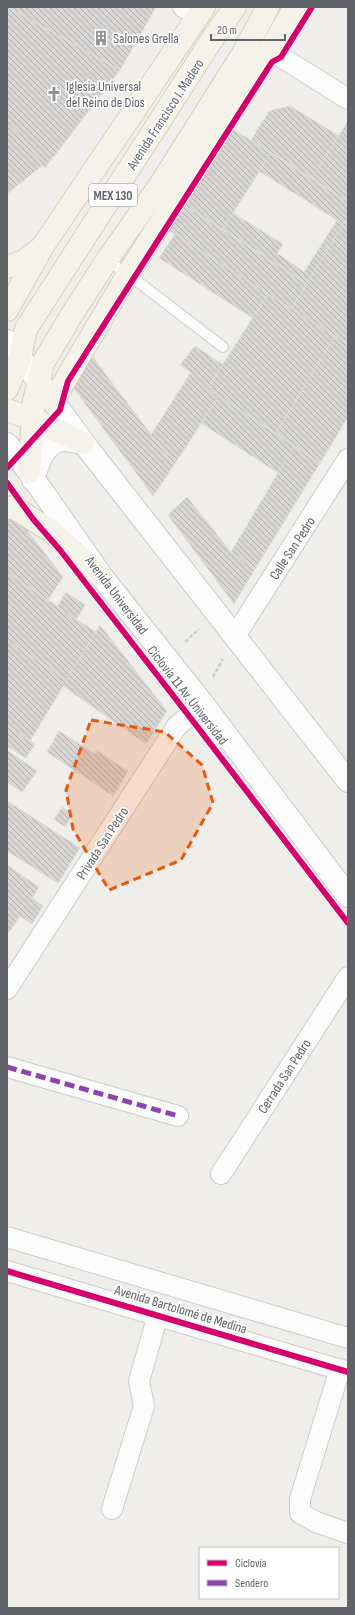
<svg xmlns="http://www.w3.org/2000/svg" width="355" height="1615" viewBox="0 0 355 1615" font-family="'Sofia Sans Condensed',sans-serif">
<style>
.building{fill:url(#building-back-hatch);stroke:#deddd9}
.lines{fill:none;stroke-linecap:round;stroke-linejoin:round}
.service-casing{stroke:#cbcccc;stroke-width:12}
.minor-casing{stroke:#cbcccc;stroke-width:22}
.secondary-casing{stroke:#cacacb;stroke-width:24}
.primary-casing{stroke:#d7ceb8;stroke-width:24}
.path{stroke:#cacfcc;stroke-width:2.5;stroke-dasharray:4 2;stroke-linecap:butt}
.service{stroke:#fdfcfc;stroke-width:10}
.minor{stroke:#fdfcfc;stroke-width:20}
.secondary{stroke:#fdfcfc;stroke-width:22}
.primary{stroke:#f4f2e9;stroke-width:22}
.quiet{stroke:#8e44ad;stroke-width:5;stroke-dasharray:10 5;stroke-linecap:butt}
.cycleway-casing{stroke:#fff;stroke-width:8}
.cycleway{stroke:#d6006c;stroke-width:6}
.marked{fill:#e8590c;fill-opacity:0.2;stroke:#e8590c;stroke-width:3;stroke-dasharray:8 5;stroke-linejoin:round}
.labels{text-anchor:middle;stroke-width:3.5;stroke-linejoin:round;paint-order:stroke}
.shield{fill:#fff;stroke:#8f9295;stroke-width:1}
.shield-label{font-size:13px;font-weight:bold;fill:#5f6368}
.poi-label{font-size:14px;fill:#5f6368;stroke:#fff;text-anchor:start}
.street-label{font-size:14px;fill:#5f6368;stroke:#fff}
</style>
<defs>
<pattern id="building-back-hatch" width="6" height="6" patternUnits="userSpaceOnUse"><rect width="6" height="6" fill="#d6d5d3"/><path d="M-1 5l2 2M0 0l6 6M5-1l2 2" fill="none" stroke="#b1b0af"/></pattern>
</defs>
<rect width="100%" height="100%" fill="#efeeea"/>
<g class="building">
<polygon points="7,7 120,70 45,168 7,119"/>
<polygon points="8,7 156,7 120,70"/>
<polygon points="290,106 339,136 312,178 251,140 269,111"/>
<polygon points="7,119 43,165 18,185 7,170"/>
<polygon points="348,121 348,202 312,178"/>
<polygon points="233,129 271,153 223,229 184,205"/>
<polygon points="271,153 348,202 348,217 307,284 223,229 233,213 283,244 277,253 304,272 337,220 259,171"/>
<polygon points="7,170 18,185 7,194"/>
<polygon points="184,205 307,284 291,309 168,230"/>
<polygon points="348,217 348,344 291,309"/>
<polygon points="175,234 268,294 253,318 159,258"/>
<polygon points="268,294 335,336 276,433 207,389"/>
<polygon points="335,336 348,344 348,417 320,463 276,433"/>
<polygon points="195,346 223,365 207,389 219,396 174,465 151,435 191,372 180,365"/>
<polygon points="89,352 174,465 153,496 70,383"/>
<polygon points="219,396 294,446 278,473 201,423"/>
<polygon points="294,446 320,463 255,569 231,552"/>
<polygon points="187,497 231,552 255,569 234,604 168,515"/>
<polygon points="13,512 63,577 48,600 7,573 7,521"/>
<polygon points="7,573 96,632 67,680 7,640 7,611 12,604 7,600"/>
<polygon points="66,592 85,605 76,620 57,607"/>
<polygon points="7,600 12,604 7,611"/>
<polygon points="100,625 167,711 146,744 63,686"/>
<polygon points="7,640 67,680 30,741 7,726"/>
<polygon points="7,726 35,744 26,758 7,746"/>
<polygon points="59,731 95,754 97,751 128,771 113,796 47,752"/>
<polygon points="7,750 37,771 22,792 7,782"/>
<polygon points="7,801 80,848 58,883 7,851"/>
<polygon points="62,807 73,815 65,827 54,819"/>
<polygon points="7,865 39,887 32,898 43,906 32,924 20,916 9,932 7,931"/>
</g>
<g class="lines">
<defs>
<polyline id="service" points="107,260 133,278 223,347"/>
<g id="minor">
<polyline points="183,7 198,16"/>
<polyline points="270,50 348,99"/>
<polyline points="235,636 348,459"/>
<polyline points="7,989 177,726 189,716 200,700"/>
<polyline points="7,1067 178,1116"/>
<polyline points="221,1174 348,977"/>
<polyline points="7,1237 348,1338"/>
<polyline points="7,1271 348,1372"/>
<polyline points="340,1369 300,1499 300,1513 316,1522 348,1533"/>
<polyline points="112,1509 144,1406 139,1381 158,1315"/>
</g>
<g id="secondary">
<polyline points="7,341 40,383 89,450 348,781"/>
<polyline points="7,444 29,472 103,578 200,700 348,896"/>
<path d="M33,480C38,464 44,441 64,440C70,440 77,442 83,443"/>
</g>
<g id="primary">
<polyline points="7,267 24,261 41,248"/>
<polyline points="7,310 43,246 204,7"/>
<polyline points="7,389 20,358 26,329 215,35 235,7"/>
<polyline points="53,401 128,274 270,50 295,7"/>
<polyline points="7,410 33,419 83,443"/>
<polyline points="29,472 34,401 43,363 71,316 107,260 160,185 242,55 268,7"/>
<polyline points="7,508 13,507 51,531 103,578"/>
</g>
</defs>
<use href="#service" class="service-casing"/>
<use href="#minor" class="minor-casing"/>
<use href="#secondary" class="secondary-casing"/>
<use href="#primary" class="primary-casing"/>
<g class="path">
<polyline points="185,642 199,629"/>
<polyline points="213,677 223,659"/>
</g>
<use href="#service" class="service"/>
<use href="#minor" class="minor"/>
<use href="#secondary" class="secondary"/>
<use href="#primary" class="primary"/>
<polyline class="quiet" points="7,1067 178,1116"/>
<defs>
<g id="cycleway">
<polyline points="7,468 60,410 68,381 272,62 281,57 312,7"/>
<polyline points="7,483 33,519 60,550 189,716 348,923"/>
<polyline points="7,1271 348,1372"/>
</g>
</defs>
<use href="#cycleway" class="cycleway-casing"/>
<use href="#cycleway" class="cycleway"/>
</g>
<path class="marked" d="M91,720L165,732L202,765L213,803L181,860L109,890L73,829L66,790Z"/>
<defs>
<symbol id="building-bare" viewBox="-9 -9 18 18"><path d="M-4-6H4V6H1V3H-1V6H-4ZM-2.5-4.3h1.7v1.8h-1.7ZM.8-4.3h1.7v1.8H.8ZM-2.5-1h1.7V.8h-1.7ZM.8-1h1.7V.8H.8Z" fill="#919496" stroke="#fff" stroke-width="2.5" paint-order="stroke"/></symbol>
<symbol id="church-bare" viewBox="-9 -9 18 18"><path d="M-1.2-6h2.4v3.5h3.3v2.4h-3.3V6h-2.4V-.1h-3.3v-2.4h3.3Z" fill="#919496" stroke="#fff" stroke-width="2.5" paint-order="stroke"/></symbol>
</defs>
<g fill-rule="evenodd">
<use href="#building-bare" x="90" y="27" width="22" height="22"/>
<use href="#church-bare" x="43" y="83" width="22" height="22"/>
</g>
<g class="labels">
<rect class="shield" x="89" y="184" width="48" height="22" rx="3"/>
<g class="shield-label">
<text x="113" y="200">MEX 130</text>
</g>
<g class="poi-label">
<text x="113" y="43">Salones Grella</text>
<text x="66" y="91">Iglesia Universal<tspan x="66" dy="16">del Reino de Dios</tspan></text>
</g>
<g class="street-label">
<text transform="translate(165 114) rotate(-57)" y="5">Avenida Francisco I. Madero</text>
<text transform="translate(292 548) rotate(-57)" y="5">Calle San Pedro</text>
<text transform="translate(117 595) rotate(53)" y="5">Avenida Universidad</text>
<text transform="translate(188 695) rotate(52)" y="5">Ciclovía 11 Av. Universidad</text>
<text transform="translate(102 843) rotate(-57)" y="5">Privada San Pedro</text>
<text transform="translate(284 1076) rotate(-57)" y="5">Cerrada San Pedro</text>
<text transform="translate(181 1309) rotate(17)" y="5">Avenida Bartolomé de Medina</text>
</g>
</g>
<rect width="355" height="1615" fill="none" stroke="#5f6368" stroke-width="16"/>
<rect x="199" y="1547" width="140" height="52" fill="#ffffff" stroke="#bfc1c3"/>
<rect x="207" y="1560" width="20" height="6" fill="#d6006c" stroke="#bfc1c3"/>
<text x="235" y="1567" font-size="12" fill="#5f6368">Ciclovía</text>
<rect x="207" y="1580" width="20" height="6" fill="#8e44ad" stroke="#bfc1c3"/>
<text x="235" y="1587" font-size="12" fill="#5f6368">Sendero</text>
<path d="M211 34v6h74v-6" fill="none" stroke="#5f6368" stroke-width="2"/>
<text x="217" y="34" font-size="12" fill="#5f6368" stroke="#ffffff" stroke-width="3" paint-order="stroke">20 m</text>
</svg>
